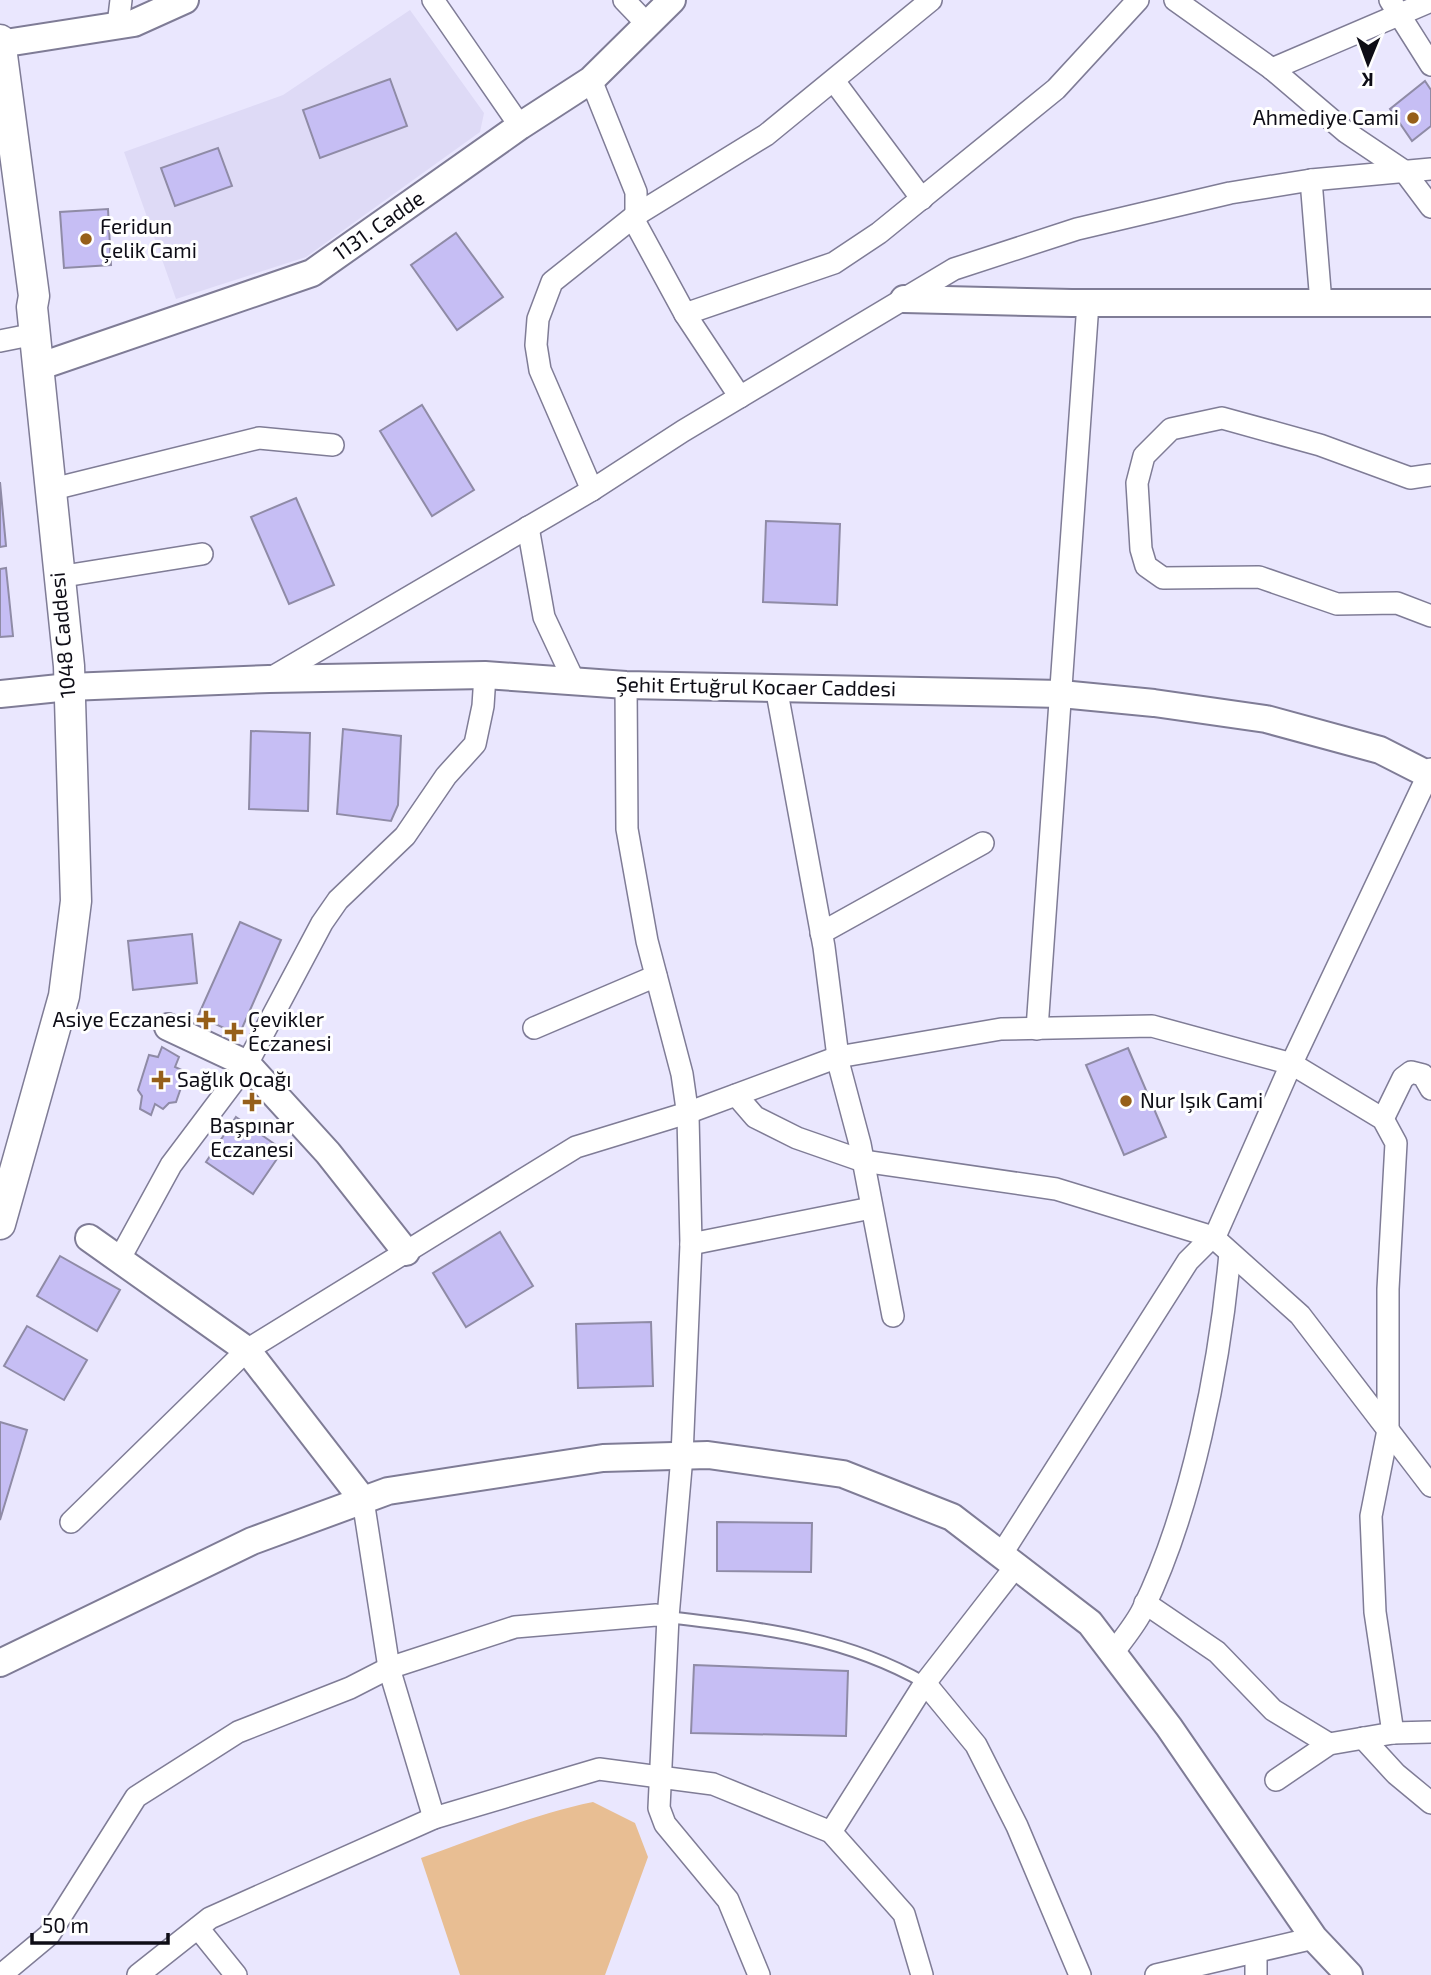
<svg xmlns="http://www.w3.org/2000/svg" width="1431" height="1975" viewBox="0 0 1431 1975" font-family="'Exo 2',sans-serif">
<style>
.built{fill:#dedaf6}
.green{fill:#e8be93}
.building{fill:#c6bef4;stroke:#8f8ba6;stroke-width:2}
.lines{fill:none;stroke-linecap:round;stroke-linejoin:round}
.service-casing{stroke:#7f7c96;stroke-width:14}
.minor-casing{stroke:#7f7c96;stroke-width:24}
.tertiary-casing{stroke:#7f7c96;stroke-width:30}
.secondary-casing{stroke:#7f7c96;stroke-width:33}
.service{stroke:#fff;stroke-width:10}
.minor{stroke:#fff;stroke-width:21}
.tertiary{stroke:#fff;stroke-width:26}
.secondary{stroke:#fff;stroke-width:30}
.poi-dot{fill:#965f19;stroke:#fff;stroke-width:2.5}
.labels{text-anchor:middle;stroke-width:6;stroke-linejoin:round;paint-order:stroke}
.poi-label{font-size:21px;fill:#0e0d16;stroke:#fff;text-anchor:start}
.street-label{font-size:21px;fill:#0e0d16;stroke:#fff}
</style>
<rect width="100%" height="100%" fill="#eae7fe"/>
<polygon class="built" points="410,10 484,113 480,132 306,257 176,299 124,152 283,95"/>
<path class="green" d="M593,1802L635,1823L648,1857L605,1975H460L421,1858C478,1838 534,1814 593,1802Z"/>
<g class="building">
<polygon points="390,79 407,126 320,158 303,110"/>
<polygon points="1425,81 1431,90 1431,126 1412,141 1390,109"/>
<polygon points="218,148 232,186 175,206 161,168"/>
<polygon points="108,209 111,265 64,268 60,212"/>
<polygon points="456,233 503,297 457,330 411,265"/>
<polygon points="422,405 474,490 432,516 380,431"/>
<polygon points="0,482 6,546 0,547"/>
<polygon points="296,498 334,585 289,604 251,517"/>
<polygon points="766,521 840,524 837,605 763,602"/>
<polygon points="6,568 13,636 0,637 0,569"/>
<polygon points="343,729 401,736 398,805 391,821 337,814"/>
<polygon points="251,731 310,733 308,811 249,809"/>
<polygon points="240,922 281,940 239,1035 198,1016"/>
<polygon points="192,934 197,983 133,990 128,941"/>
<polygon points="162,1047 179,1057 175,1067 184,1071 181,1079 183,1082 176,1102 169,1103 163,1109 155,1104 151,1115 140,1109 142,1096 138,1090 149,1055 158,1057"/>
<polygon points="1128,1048 1166,1137 1124,1155 1086,1065"/>
<polygon points="236,1117 283,1150 253,1194 206,1162"/>
<polygon points="500,1232 533,1286 466,1327 433,1273"/>
<polygon points="60,1256 120,1290 97,1331 37,1296"/>
<polygon points="651,1322 653,1386 578,1388 576,1324"/>
<polygon points="27,1326 87,1360 64,1400 4,1366"/>
<polygon points="0,1422 27,1430 0,1520"/>
<polygon points="717,1522 812,1523 811,1572 717,1571"/>
<polygon points="694,1665 848,1671 846,1736 691,1733"/>
</g>
<g class="lines">
<defs>
<path id="service" d="M668,1617C759,1628 843,1636 925,1683"/>
<g id="minor">
<polyline points="433,0 520,126"/>
<polyline points="624,0 647,24"/>
<polyline points="1175,0 1272,69 1346,132 1404,171 1431,207"/>
<polyline points="1390,0 1431,65"/>
<polyline points="118,25 121,0"/>
<polyline points="1272,69 1431,1"/>
<polyline points="591,80 636,192 636,224 685,314 740,397"/>
<polyline points="834,81 922,199"/>
<polyline points="1311,180 1321,303"/>
<polyline points="685,314 834,263 879,233 1056,89 1138,0"/>
<polyline points="0,341 35,334"/>
<polyline points="1431,475 1410,478 1320,445 1222,418 1171,429 1144,456 1137,483 1141,549 1146,566 1163,578 1259,577 1337,604 1397,603 1431,616"/>
<polyline points="49,490 259,438 333,445"/>
<polyline points="592,490 540,370 536,345 538,319 552,282 636,215 766,135 931,0"/>
<polyline points="528,527 544,617 574,681"/>
<polyline points="58,577 202,554"/>
<polyline points="269,679 592,490 683,431 954,269 1077,229 1230,193 1311,180 1431,169"/>
<polyline points="626,685 627,829 647,941 682,1074 688,1116 691,1244 682,1456 668,1617 659,1808 665,1824 728,1900 759,1975"/>
<polyline points="776,687 824,947 839,1065 860,1144 893,1316"/>
<polyline points="821,933 983,843"/>
<polyline points="534,1028 656,976"/>
<polyline points="1037,1029 1088,303"/>
<polyline points="736,1095 755,1117 797,1138 863,1161 1056,1189 1213,1237 1300,1315 1431,1486"/>
<polyline points="1383,1119 1403,1078 1411,1072 1423,1075 1431,1089"/>
<polyline points="691,1244 871,1208"/>
<polyline points="119,1260 171,1165 247,1064 322,923 338,900 405,836 446,776 475,744 483,706 485,675"/>
<polyline points="363,1500 389,1668 434,1818"/>
<polyline points="71,1522 247,1350 576,1147 687,1113 838,1057 1001,1029 1152,1026 1292,1064 1383,1119 1396,1143 1388,1289 1388,1430 1371,1516 1375,1612 1393,1733"/>
<polyline points="1001,1555 1188,1261 1217,1232 1289,1069 1431,769"/>
<polyline points="1145,1603 1217,1652 1273,1710 1329,1744"/>
<path d="M1113,1653C1123,1639 1136,1624 1143,1609C1192,1509 1220,1364 1230,1253"/>
<polyline points="925,1683 976,1745 1017,1826 1080,1975"/>
<polyline points="1363,1738 1396,1774 1431,1803"/>
<polyline points="1276,1780 1329,1744 1393,1733 1431,1732"/>
<polyline points="831,1832 925,1683 1016,1566"/>
<polyline points="198,1928 236,1975"/>
<polyline points="1,1975 49,1935 136,1797 238,1732 350,1688 389,1668 515,1627 656,1615 668,1617"/>
<polyline points="138,1975 210,1918 434,1818 599,1769 713,1784 831,1832 904,1914 922,1975"/>
<polyline points="1156,1975 1314,1938"/>
<polyline points="1256,1975 1256,1953"/>
</g>
<g id="tertiary">
<polyline points="0,44 134,23 185,0"/>
<polyline points="904,299 1072,303 1431,303"/>
<polyline points="38,367 312,273 520,126 591,80 672,0"/>
<polyline points="0,694 69,687 269,679 485,675 626,685 1061,694 1154,703 1266,719 1380,750 1431,776"/>
<polyline points="168,1027 247,1064 328,1153 406,1252"/>
<polyline points="89,1238 247,1350 363,1500"/>
<polyline points="0,1663 252,1541 388,1491 603,1458 708,1455 843,1474 952,1517 1090,1623 1169,1727 1314,1938 1349,1975"/>
</g>
<polyline id="secondary" points="0,40 34,296 32,307 69,666 76,901 64,996 0,1224"/>
</defs>
<use href="#service" class="service-casing"/>
<use href="#minor" class="minor-casing"/>
<use href="#tertiary" class="tertiary-casing"/>
<use href="#secondary" class="secondary-casing"/>
<use href="#service" class="service"/>
<use href="#minor" class="minor"/>
<use href="#tertiary" class="tertiary"/>
<use href="#secondary" class="secondary"/>
</g>
<g class="poi-dot">
<circle cx="1413" cy="118" r="7"/>
<circle cx="86" cy="239" r="7"/>
<path d="M202.5 1009.5h7v7h7v7h-7v7h-7v-7h-7v-7h7z"/>
<path d="M230.5 1021.5h7v7h7v7h-7v7h-7v-7h-7v-7h7z"/>
<path d="M157.5 1069.5h7v7h7v7h-7v7h-7v-7h-7v-7h7z"/>
<circle cx="1126" cy="1101" r="7"/>
<path d="M248.5 1091.5h7v7h7v7h-7v7h-7v-7h-7v-7h7z"/>
</g>
<g class="labels">
<g class="poi-label">
<text x="1399" y="125" text-anchor="end">Ahmediye Cami</text>
<text x="100" y="234">Feridun<tspan x="100" dy="24">Çelik Cami</tspan></text>
<text x="192" y="1027" text-anchor="end">Asiye Eczanesi</text>
<text x="248" y="1027">Çevikler<tspan x="248" dy="24">Eczanesi</tspan></text>
<text x="177" y="1087">Sağlık Ocağı</text>
<text x="1140" y="1108">Nur Işık Cami</text>
<text x="252" y="1133" text-anchor="middle">Başpınar<tspan x="252" dy="24">Eczanesi</tspan></text>
</g>
<g class="street-label">
<text transform="translate(379 226) rotate(-35)" y="7">1131. Cadde</text>
<text transform="translate(63 635) rotate(-95)" y="7">1048 Caddesi</text>
<text transform="translate(756 687) rotate(1)" y="7">Şehit Ertuğrul Kocaer Caddesi</text>
</g>
</g>
<g transform="translate(1368 63) rotate(181)" stroke="#ffffff" stroke-width="5" paint-order="stroke">
<path d="M0-5L12 26L0 18L-12 26Z" fill="#0e0d16"/>
<text y="-10" font-size="19" font-weight="bold" text-anchor="middle" fill="#0e0d16">K</text>
</g>
<path d="M32 1933v10h136v-10" fill="none" stroke="#0e0d16" stroke-width="3.5"/>
<text x="42" y="1933" font-size="21" fill="#0e0d16" stroke="#ffffff" stroke-width="5" paint-order="stroke">50 m</text>
</svg>
